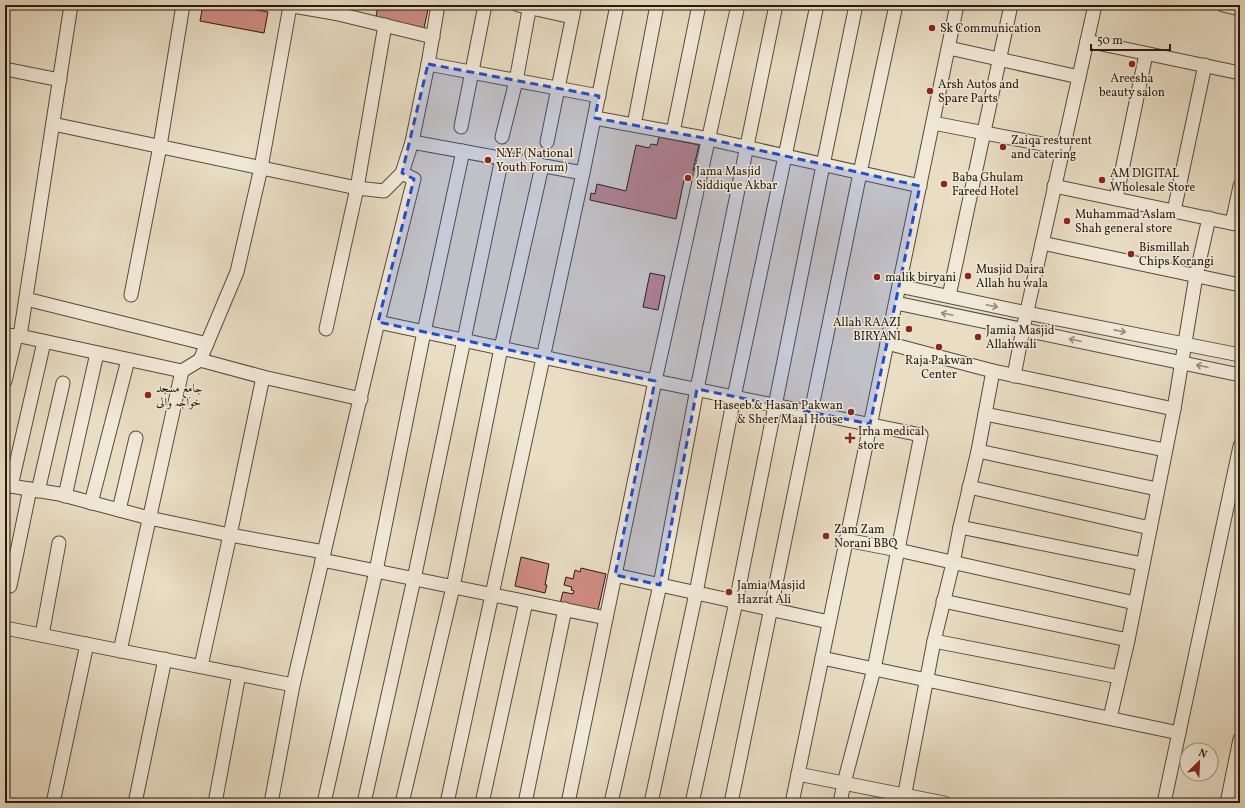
<svg xmlns="http://www.w3.org/2000/svg" width="1245" height="808" viewBox="0 0 1245 808" font-family="Vollkorn,Amiri,serif">
<style>
.building{fill:#d18d83;stroke:#251a11}
.lines{fill:none;stroke-linecap:round;stroke-linejoin:round}
.minor-casing{stroke:#564b3e;stroke-width:15}
.minor{stroke:#f1e9d8;stroke-width:13}
.oneway{stroke:#958c7e}
.marked{fill:#1d4ed8;fill-opacity:0.2;stroke:#1d4ed8;stroke-width:3;stroke-dasharray:8 5;stroke-linejoin:round}
.poi-dot{fill:#8f2418;stroke:#f1e9d8;stroke-width:1.5}
.labels{text-anchor:middle;stroke-width:3;stroke-linejoin:round;paint-order:stroke}
.poi-label{font-size:12px;fill:#251a11;stroke:#f1e9d8;text-anchor:start}
</style>
<rect width="100%" height="100%" fill="#e9ddc3"/>
<filter id="stains"><feTurbulence type="fractalNoise" baseFrequency=".005" numOctaves="4"/><feColorMatrix values="0 0 0 0 .2 0 0 0 0 .09 0 0 0 0 .02 0 0 0 .5 -.17"/></filter>
<radialGradient id="worn" r=".72"><stop offset=".6" stop-color="#630" stop-opacity="0"/><stop offset="1" stop-color="#630" stop-opacity=".3"/></radialGradient>
<g class="building">
<polygon points="203,5 232,5 268,12 264,33 200,21"/>
<polygon points="378,5 429,5 424,28 376,17"/>
<polygon points="659,137 699,145 693,170 696,172 693,182 684,180 676,219 590,200 591,193 595,194 597,184 626,191 636,145 649,148 651,144 657,145"/>
<polygon points="650,273 665,276 658,310 643,307"/>
<polygon points="521,557 549,564 545,585 547,585 545,593 515,586"/>
<polygon points="581,568 606,574 598,610 560,603 563,592 573,594 574,591 571,590 572,587 564,585 566,577 573,579 575,570 580,572"/>
</g>
<g class="lines">
<defs>
<g id="minor">
<polyline points="287,5 334,13"/>
<polyline points="336,5 334,13 433,37"/>
<polyline points="518,5 572,17"/>
<polyline points="1223,5 1240,9"/>
<polyline points="1087,41 1240,73"/>
<polyline points="949,48 1079,77"/>
<polyline points="428,64 599,96"/>
<polyline points="5,69 60,80"/>
<polyline points="595,118 709,139 920,186"/>
<polyline points="933,123 1063,148"/>
<polyline points="53,124 357,188 384,191 402,173 412,142 428,64 438,5"/>
<polyline points="634,125 657,5"/>
<polyline points="461,127 485,5"/>
<polyline points="673,132 699,5"/>
<polyline points="502,137 516,81 530,5"/>
<polyline points="412,142 583,173"/>
<polyline points="547,142 575,5"/>
<polyline points="1054,186 1240,225"/>
<polyline points="1116,199 1146,54"/>
<polyline points="1174,211 1205,65"/>
<polyline points="1232,223 1240,186"/>
<polyline points="1042,243 1240,285"/>
<polyline points="899,286 1027,313 1240,355"/>
<polyline points="131,295 160,146 183,5"/>
<polyline points="949,296 1011,5"/>
<polyline points="26,299 207,344"/>
<polyline points="896,303 1240,375"/>
<polyline points="378,322 655,381 921,435 874,669 844,783 840,803"/>
<polyline points="326,329 357,188 385,25"/>
<polyline points="5,335 20,336 182,371 200,360 263,377 361,399"/>
<polyline points="20,336 71,5"/>
<polyline points="887,343 993,371"/>
<polyline points="200,360 237,272 261,168 290,6"/>
<polyline points="1014,376 1023,329 1095,5"/>
<polyline points="5,381 16,336"/>
<polyline points="985,414 1165,450"/>
<polyline points="978,451 1157,489"/>
<polyline points="5,485 59,494 149,518 230,535 324,552"/>
<polyline points="11,486 44,342"/>
<polyline points="969,487 1150,528"/>
<polyline points="38,491 63,383"/>
<polyline points="65,496 97,353"/>
<polyline points="91,503 128,360"/>
<polyline points="119,510 136,438"/>
<polyline points="960,527 1143,564"/>
<polyline points="846,540 898,550 1135,603"/>
<polyline points="322,560 606,618"/>
<polyline points="615,575 829,622"/>
<polyline points="10,586 30,489"/>
<polyline points="943,601 1128,640"/>
<polyline points="5,628 293,685"/>
<polyline points="42,635 59,543"/>
<polyline points="934,641 1119,677"/>
<polyline points="120,651 182,371"/>
<polyline points="822,658 1179,733"/>
<polyline points="201,666 230,535 263,377"/>
<polyline points="1110,718 1128,640 1174,409 1196,276 1209,218"/>
<polyline points="798,774 944,803"/>
<polyline points="53,803 87,644"/>
<polyline points="135,803 165,659"/>
<polyline points="215,803 239,674"/>
<polyline points="271,803 293,685 378,322 414,179 402,173"/>
<polyline points="324,803 376,571 424,332 463,151"/>
<polyline points="364,803 414,579 502,158"/>
<polyline points="402,803 453,587 501,348 542,166"/>
<polyline points="447,803 583,173 617,5"/>
<polyline points="482,803 526,602"/>
<polyline points="525,803 565,609"/>
<polyline points="568,803 655,381 738,5"/>
<polyline points="611,803 660,585 697,389 776,5"/>
<polyline points="651,803 696,593 734,397 817,5"/>
<polyline points="692,803 736,602 823,165 856,5"/>
<polyline points="731,803 860,173 896,5"/>
<polyline points="792,803 957,5"/>
<polyline points="903,803 934,641 953,563 960,527 978,451 993,371 1174,409"/>
<polyline points="1164,803 1240,446"/>
<polyline points="1227,803 1240,739"/>
</g>
</defs>
<use href="#minor" class="minor-casing"/>
<use href="#minor" class="minor"/>
</g>
<defs><path id="oneway-shaft" d="M-6 0H5M1.5-3L5.5 0L1.5 3" fill="none" stroke-width="1.6" stroke-linecap="round" stroke-linejoin="round"/></defs>
<g class="oneway">
<use href="#oneway-shaft" transform="translate(992 306) rotate(12)"/>
<use href="#oneway-shaft" transform="translate(947 314) rotate(-168)"/>
<use href="#oneway-shaft" transform="translate(1120 331) rotate(11)"/>
<use href="#oneway-shaft" transform="translate(1075 340) rotate(-168)"/>
<use href="#oneway-shaft" transform="translate(1202 366) rotate(-168)"/>
</g>
<path class="marked" d="M428,64L599,96L595,118L709,139L920,186L870,424L697,389L660,585L615,575L655,381L378,322L414,179L402,173Z"/>
<g class="poi-dot">
<circle cx="932" cy="28" r="4"/>
<circle cx="1132" cy="64" r="4"/>
<circle cx="930" cy="91" r="4"/>
<circle cx="1003" cy="147" r="4"/>
<circle cx="488" cy="160" r="4"/>
<circle cx="688" cy="178" r="4"/>
<circle cx="1102" cy="180" r="4"/>
<circle cx="944" cy="184" r="4"/>
<circle cx="1067" cy="221" r="4"/>
<circle cx="1131" cy="254" r="4"/>
<circle cx="968" cy="276" r="4"/>
<circle cx="877" cy="277" r="4"/>
<circle cx="909" cy="329" r="4"/>
<circle cx="978" cy="337" r="4"/>
<circle cx="939" cy="347" r="4"/>
<circle cx="148" cy="395" r="4"/>
<circle cx="851" cy="412" r="4"/>
<path d="M848 432h4v4h4v4h-4v4h-4v-4h-4v-4h4z"/>
<circle cx="826" cy="536" r="4"/>
<circle cx="729" cy="592" r="4"/>
</g>
<g class="labels">
<g class="poi-label">
<text x="940" y="32">Sk Communication</text>
<text x="1132" y="82" text-anchor="middle">Areesha<tspan x="1132" dy="14">beauty salon</tspan></text>
<text x="938" y="88">Arsh Autos and<tspan x="938" dy="14">Spare Parts</tspan></text>
<text x="1011" y="144">Zaiqa resturent<tspan x="1011" dy="14">and catering</tspan></text>
<text x="496" y="157">N.Y.F (National<tspan x="496" dy="14">Youth Forum)</tspan></text>
<text x="696" y="175">Jama Masjid<tspan x="696" dy="14">Siddique Akbar</tspan></text>
<text x="1110" y="177">AM DIGITAL<tspan x="1110" dy="14">Wholesale Store</tspan></text>
<text x="952" y="181">Baba Ghulam<tspan x="952" dy="14">Fareed Hotel</tspan></text>
<text x="1075" y="218">Muhammad Aslam<tspan x="1075" dy="14">Shah general store</tspan></text>
<text x="1139" y="251">Bismillah<tspan x="1139" dy="14">Chips Korangi</tspan></text>
<text x="976" y="273">Musjid Daira<tspan x="976" dy="14">Allah hu wala</tspan></text>
<text x="885" y="281">malik biryani</text>
<text x="901" y="326" text-anchor="end">Allah RAAZI<tspan x="901" dy="14">BIRYANI</tspan></text>
<text x="986" y="334">Jamia Masjid<tspan x="986" dy="14">Allahwali</tspan></text>
<text x="939" y="364" text-anchor="middle">Raja Pakwan<tspan x="939" dy="14">Center</tspan></text>
<text x="156" y="392">جامع مسجد<tspan x="156" dy="14">خواجہ والی</tspan></text>
<text x="843" y="409" text-anchor="end">Haseeb &amp; Hasan Pakwan<tspan x="843" dy="14">&amp; Sheer Maal House</tspan></text>
<text x="858" y="435">Irha medical<tspan x="858" dy="14">store</tspan></text>
<text x="834" y="533">Zam Zam<tspan x="834" dy="14">Norani BBQ</tspan></text>
<text x="737" y="589">Jamia Masjid<tspan x="737" dy="14">Hazrat Ali</tspan></text>
</g>
</g>
<rect width="1245" height="808" fill="none" stroke="#e9ddc3" stroke-width="20"/>
<rect x="6" y="6" width="1233" height="796" fill="none" stroke="#251a11" stroke-width="2"/>
<rect x="10" y="10" width="1225" height="788" fill="none" stroke="#251a11"/>
<g transform="translate(1199 762) rotate(24)"><circle r="19" fill="#f1e9d8" stroke="#9f9688"/>
<path d="M0-3L7 15L0 10L-7 15Z" fill="#8f2418"/>
<text y="-6" font-size="11" font-weight="bold" text-anchor="middle" fill="#251a11">N</text>
</g>
<path d="M1091 44v6h79v-6" fill="none" stroke="#251a11" stroke-width="2"/>
<text x="1097" y="44" font-size="12" fill="#251a11" stroke="#f1e9d8" stroke-width="3" paint-order="stroke">50 m</text>
<rect width="100%" height="100%" filter="url(#stains)"/>
<rect width="100%" height="100%" fill="url(#worn)"/>
</svg>
